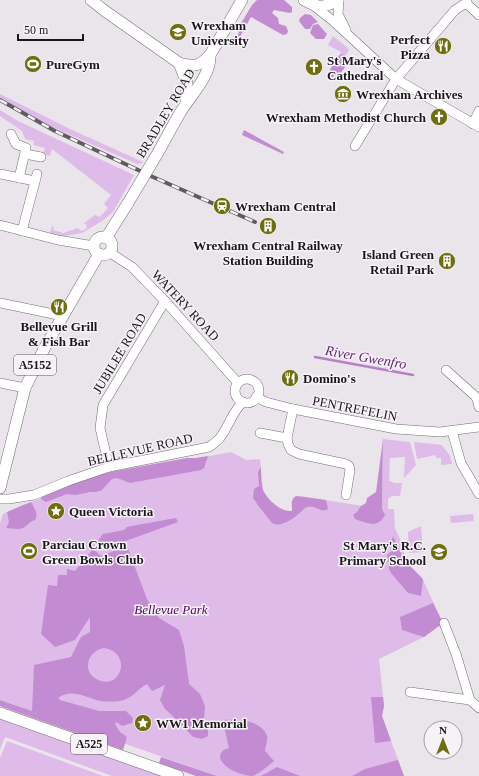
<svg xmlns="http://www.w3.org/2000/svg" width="479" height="776" viewBox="0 0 479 776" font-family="Georgia,serif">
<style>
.green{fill:#dfbbe9}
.forest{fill:#c38cd2;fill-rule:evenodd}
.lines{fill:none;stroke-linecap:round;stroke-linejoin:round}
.stream{stroke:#b781c6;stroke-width:2.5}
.minor-casing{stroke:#726e73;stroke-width:10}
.major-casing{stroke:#726e73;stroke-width:12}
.minor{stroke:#fff;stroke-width:9}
.major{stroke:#fff;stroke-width:11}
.rail-casing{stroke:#5f5c5f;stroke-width:4}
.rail{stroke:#f7f2f8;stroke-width:2.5;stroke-dasharray:8;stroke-linecap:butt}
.major-bridge-casing{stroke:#726e73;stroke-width:12;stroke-linecap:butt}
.major-bridge{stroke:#fff;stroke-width:11}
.labels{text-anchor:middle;stroke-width:3;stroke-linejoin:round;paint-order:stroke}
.shield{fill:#f7f2f8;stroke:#5c595d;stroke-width:1}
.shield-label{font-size:12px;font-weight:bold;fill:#1a181a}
.poi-label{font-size:13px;font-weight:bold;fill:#1a181a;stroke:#f7f2f8;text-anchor:start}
.street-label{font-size:13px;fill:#1a181a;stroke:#f7f2f8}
.park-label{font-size:13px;font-style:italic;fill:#4a005a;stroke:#f7f2f8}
.water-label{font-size:14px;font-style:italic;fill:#621f73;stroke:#f7f2f8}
</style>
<rect width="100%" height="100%" fill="#eae5eb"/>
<g class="green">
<polygon points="333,36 347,47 349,50 346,55 341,54 339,56 341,52 328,45"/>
<polygon points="0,94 70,129 143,162 143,163 137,164 52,127 5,102 0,98"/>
<polygon points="0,110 18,121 134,175 113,212 102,221 82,233 64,236 50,233 52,226 54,227 53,230 63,233 78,228 81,231 86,229 87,226 84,223 95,215 100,217 108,208 104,204 111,195 52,149 50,156 43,154 45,148 33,145 34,141 25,139 22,131 0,116"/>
<polygon points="383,439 410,442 416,465 404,478 405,457 390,458 389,481 393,482 393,483 402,483 400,496 392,496 388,499 388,509 394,509 395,528 404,548 404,560 422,578 443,623 424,637 379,659 384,706 382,716 404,776 217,776 0,700 0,523 3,514 22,505 110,475 231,452 246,460 260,459 263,491 275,511 297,514 300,496 382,509"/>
<polygon points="414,442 442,445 450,456 452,464 441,465 441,458 436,458 435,455 417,459"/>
<polygon points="473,514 474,521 451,523 450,516"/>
<polygon points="421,526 423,552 409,553 408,532"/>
<polygon points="0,718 163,776 112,776 5,737 0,750"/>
<polygon points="7,741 103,776 0,776 0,758"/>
</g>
<g class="forest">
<path d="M257,0H284L292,7V12L290,13L274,10L272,13L278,18L279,24L286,26L288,31L287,34L283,35L251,17L246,26H245C242,30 243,34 239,37H237L239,33L237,30L252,5Z"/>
<polygon points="305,14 311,15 318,22 313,24 310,29 305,29 299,21 300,18"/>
<polygon points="318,24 327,34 324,39 316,39 310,33 313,25"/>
<path d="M341,54L345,55L349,61C344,68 340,78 330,77C328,69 335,59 341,54Z"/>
<polygon points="244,130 284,152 283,154 242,135"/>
<path d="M383,439L382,509L385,515C378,529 367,523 355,519L353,515L357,512L361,506L366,503L367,498L376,492Z"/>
<polygon points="208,456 204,468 201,470 130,483 117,478 112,479 102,490 97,492 90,492 76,495 67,494 46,502 41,499 42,495 70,484 110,472 187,458 196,458"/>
<path d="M261,467C261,474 261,487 264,492C270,502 281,512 292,511C292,505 290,500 296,496L326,500L328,509C321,514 315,504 307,507C304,508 302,511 300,513C293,519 280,528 272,523L257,504L256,502L253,498L254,489L259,486L258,472Z"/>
<path d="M31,502C34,508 39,514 35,520C29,522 28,525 23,528C18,530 11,528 6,528L9,522L7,512Z"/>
<polygon points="176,518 178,522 101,550 94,546 103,534 124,530 127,527 137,525"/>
<polygon points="393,536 404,560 422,578 423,580 421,596 408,593 391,573 389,569 387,555 392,551 391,543"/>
<path d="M127,546L147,599L159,618L179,630L184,646L189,684L200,694L205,706L204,719L208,727V736L202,739L193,737L180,723L165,709L160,700L165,685L152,691L147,684C139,688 133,697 124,700C116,702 104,702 96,700C83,696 71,689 58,698L60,700L99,711H126L133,718L132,723L122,726L116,722L115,724L120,732L127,737L123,750L0,706V700L32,711L34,665L71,657L81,637L90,632V617L75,640L55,647L41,634L48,585L57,586L58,575H67V569L75,571L93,549L101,556ZM104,648C131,652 123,687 101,681C95,679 91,676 89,671C85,659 94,650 104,648Z"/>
<polygon points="433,603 443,623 424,637 402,630 400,617"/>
<polygon points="371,697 383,697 384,706 382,716 391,741 375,743"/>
<path d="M224,720C237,719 262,720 267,736C268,741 265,747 265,751L274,761C268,766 260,773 253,776C236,776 210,760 224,750C225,749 228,749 229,748L223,722Z"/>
<polygon points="161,757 217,776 196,776 159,763"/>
<polygon points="398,760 404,776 352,776 365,769"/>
<polygon points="277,767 300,776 261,776"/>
</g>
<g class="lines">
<polyline class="stream" points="315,357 413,375"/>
<defs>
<g id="minor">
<polyline points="339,0 338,14 346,30"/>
<polyline points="466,3 479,15"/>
<polyline points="314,6 332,20 396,79 479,127"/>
<polyline points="473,124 479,111"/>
<polyline points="11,134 16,144 26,148 19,178"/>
<polyline points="355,146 396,79 455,10 466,3 467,0"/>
<polyline points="25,154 41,157"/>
<polyline points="0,174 35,181"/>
<polyline points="0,225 58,240 94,246"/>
<polyline points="22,231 37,174"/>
<polyline points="109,252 132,267 165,301 238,383"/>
<polyline points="0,303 63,316"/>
<polyline points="446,370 475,396 477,399 479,407"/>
<circle cx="247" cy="391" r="12"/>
<polyline points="0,383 25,388"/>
<polyline points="256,397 266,402 293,409 396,429 440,432 479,427"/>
<polyline points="293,409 287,438 288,444 291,450 299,454 346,464 349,466 350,470 346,495"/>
<polyline points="452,431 461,463 479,494"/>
<polyline points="260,433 287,438"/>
<polyline points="109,467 100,428 103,405 165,301"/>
<path d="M0,499H9L34,495L68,481L109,467L209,447C212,445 216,442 219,439C229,427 231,413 243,402"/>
<polyline points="444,623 456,654 470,700 479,708"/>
<polyline points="410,692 470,700"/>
</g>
<g id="major">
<path d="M91,0L105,11L179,63C194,67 199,67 210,55"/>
<path d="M304,0C318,8 324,8 338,0"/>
<polyline points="179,63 187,83 186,103"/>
<path d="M159,151C166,138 173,125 180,113C190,96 211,76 210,55L242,0"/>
<circle cx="103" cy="246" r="9"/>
<polyline points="106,238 128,203"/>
<polyline points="0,488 25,388 45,347 99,254"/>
<polyline points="0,713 178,776"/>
</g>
</defs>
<use href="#minor" class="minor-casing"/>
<use href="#major" class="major-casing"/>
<use href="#minor" class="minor"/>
<use href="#major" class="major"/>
<defs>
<polyline id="rail" points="0,100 55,131 153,177 255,222"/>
</defs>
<use href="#rail" class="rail-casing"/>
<use href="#rail" class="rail"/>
<defs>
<polyline id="major-bridge" points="128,203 159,151"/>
</defs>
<use href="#major-bridge" class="major-bridge-casing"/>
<use href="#major-bridge" class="major-bridge"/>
</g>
<defs>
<symbol id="university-disc" viewBox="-11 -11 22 22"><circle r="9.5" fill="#6f6e0e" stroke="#f7f2f8"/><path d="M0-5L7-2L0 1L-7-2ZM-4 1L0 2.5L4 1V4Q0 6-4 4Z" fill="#fff"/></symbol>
<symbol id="restaurant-disc" viewBox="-11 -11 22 22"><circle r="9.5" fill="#6f6e0e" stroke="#f7f2f8"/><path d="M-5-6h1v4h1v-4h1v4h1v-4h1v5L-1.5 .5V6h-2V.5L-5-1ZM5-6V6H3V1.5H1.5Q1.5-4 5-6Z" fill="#fff"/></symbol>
<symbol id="stadium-disc" viewBox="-11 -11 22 22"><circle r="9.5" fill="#6f6e0e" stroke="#f7f2f8"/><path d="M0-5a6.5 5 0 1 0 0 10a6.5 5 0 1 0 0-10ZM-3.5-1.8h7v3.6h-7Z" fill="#fff"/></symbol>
<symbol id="church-disc" viewBox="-11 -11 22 22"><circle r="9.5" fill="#6f6e0e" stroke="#f7f2f8"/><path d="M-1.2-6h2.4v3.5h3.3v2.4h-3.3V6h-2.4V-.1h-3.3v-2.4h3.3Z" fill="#fff"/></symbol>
<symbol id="museum-disc" viewBox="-11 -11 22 22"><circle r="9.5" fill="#6f6e0e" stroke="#f7f2f8"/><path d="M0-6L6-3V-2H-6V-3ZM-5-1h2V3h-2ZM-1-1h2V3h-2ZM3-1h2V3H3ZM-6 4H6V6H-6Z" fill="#fff"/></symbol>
<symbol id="station-disc" viewBox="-11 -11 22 22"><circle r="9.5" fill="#6f6e0e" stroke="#f7f2f8"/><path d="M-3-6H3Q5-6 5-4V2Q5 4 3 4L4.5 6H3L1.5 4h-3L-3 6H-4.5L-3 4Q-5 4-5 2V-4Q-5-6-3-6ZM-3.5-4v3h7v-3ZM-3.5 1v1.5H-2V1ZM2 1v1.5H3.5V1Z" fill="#fff"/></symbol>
<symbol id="building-disc" viewBox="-11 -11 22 22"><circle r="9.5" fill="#6f6e0e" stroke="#f7f2f8"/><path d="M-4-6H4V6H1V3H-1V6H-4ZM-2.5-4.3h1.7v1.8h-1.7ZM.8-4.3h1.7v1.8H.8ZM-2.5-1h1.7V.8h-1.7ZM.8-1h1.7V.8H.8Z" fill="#fff"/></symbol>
<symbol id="sight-disc" viewBox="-11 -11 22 22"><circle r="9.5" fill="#6f6e0e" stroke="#f7f2f8"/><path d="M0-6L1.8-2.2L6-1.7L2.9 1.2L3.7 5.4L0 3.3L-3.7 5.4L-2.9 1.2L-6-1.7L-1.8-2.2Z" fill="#fff"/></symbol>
<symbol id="school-disc" viewBox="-11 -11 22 22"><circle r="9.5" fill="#6f6e0e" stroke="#f7f2f8"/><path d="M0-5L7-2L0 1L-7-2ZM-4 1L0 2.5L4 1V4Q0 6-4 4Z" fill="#fff"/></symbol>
</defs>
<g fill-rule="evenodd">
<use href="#university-disc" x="168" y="22" width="20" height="20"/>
<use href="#restaurant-disc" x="433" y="36" width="20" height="20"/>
<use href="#stadium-disc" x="23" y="54" width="20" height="20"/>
<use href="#church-disc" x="304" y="57" width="20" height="20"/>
<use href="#museum-disc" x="333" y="84" width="20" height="20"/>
<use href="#church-disc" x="429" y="107" width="20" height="20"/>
<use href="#station-disc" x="212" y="196" width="20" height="20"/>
<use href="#building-disc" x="258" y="216" width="20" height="20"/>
<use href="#building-disc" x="437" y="251" width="20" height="20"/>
<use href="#restaurant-disc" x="49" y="297" width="20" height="20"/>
<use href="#restaurant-disc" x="280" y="368" width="20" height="20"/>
<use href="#sight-disc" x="46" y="501" width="20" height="20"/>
<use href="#stadium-disc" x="19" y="541" width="20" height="20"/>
<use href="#school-disc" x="429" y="542" width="20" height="20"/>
<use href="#sight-disc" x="133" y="713" width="20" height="20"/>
</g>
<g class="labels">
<g class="shield">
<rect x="14" y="355" width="42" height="20" rx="3"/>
<rect x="71" y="734" width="36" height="20" rx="3"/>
</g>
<g class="shield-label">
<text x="35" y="369">A5152</text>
<text x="89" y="748">A525</text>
</g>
<g class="poi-label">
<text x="191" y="30">Wrexham<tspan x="191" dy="15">University</tspan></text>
<text x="430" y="44" text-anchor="end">Perfect<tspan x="430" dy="15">Pizza</tspan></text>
<text x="327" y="65">St Mary's<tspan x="327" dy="15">Cathedral</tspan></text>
<text x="46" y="69">PureGym</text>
<text x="356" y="99">Wrexham Archives</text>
<text x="426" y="122" text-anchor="end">Wrexham Methodist Church</text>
<text x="235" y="211">Wrexham Central</text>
<text x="268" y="250" text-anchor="middle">Wrexham Central Railway<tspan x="268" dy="15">Station Building</tspan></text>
<text x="434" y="259" text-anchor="end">Island Green<tspan x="434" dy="15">Retail Park</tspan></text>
<text x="59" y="331" text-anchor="middle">Bellevue Grill<tspan x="59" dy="15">&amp; Fish Bar</tspan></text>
<text x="303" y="383">Domino's</text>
<text x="69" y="516">Queen Victoria</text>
<text x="42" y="549">Parciau Crown<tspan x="42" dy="15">Green Bowls Club</tspan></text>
<text x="426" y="550" text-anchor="end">St Mary's R.C.<tspan x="426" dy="15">Primary School</tspan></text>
<text x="156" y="728">WW1 Memorial</text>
</g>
<g class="street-label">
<text transform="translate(165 113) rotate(-59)" y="5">BRADLEY ROAD</text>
<text transform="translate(186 305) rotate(47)" y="5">WATERY ROAD</text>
<text transform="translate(119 353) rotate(-59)" y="5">JUBILEE ROAD</text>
<text transform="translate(355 408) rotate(11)" y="5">PENTREFELIN</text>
<text transform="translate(140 449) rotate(-13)" y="5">BELLEVUE ROAD</text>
</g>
<g class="park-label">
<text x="171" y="614">Bellevue Park</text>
</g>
<g class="water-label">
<text transform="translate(366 357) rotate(10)" y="5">River Gwenfro</text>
</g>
</g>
<g transform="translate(443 740)"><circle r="19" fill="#f7f2f8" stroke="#9f9b9f"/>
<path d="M0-3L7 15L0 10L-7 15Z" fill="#6f6e0e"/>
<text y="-6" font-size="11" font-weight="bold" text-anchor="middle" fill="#1a181a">N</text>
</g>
<path d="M18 34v6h65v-6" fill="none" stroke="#1a181a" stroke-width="2"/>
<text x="24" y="34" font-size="12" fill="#1a181a" stroke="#f7f2f8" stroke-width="3" paint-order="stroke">50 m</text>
</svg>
